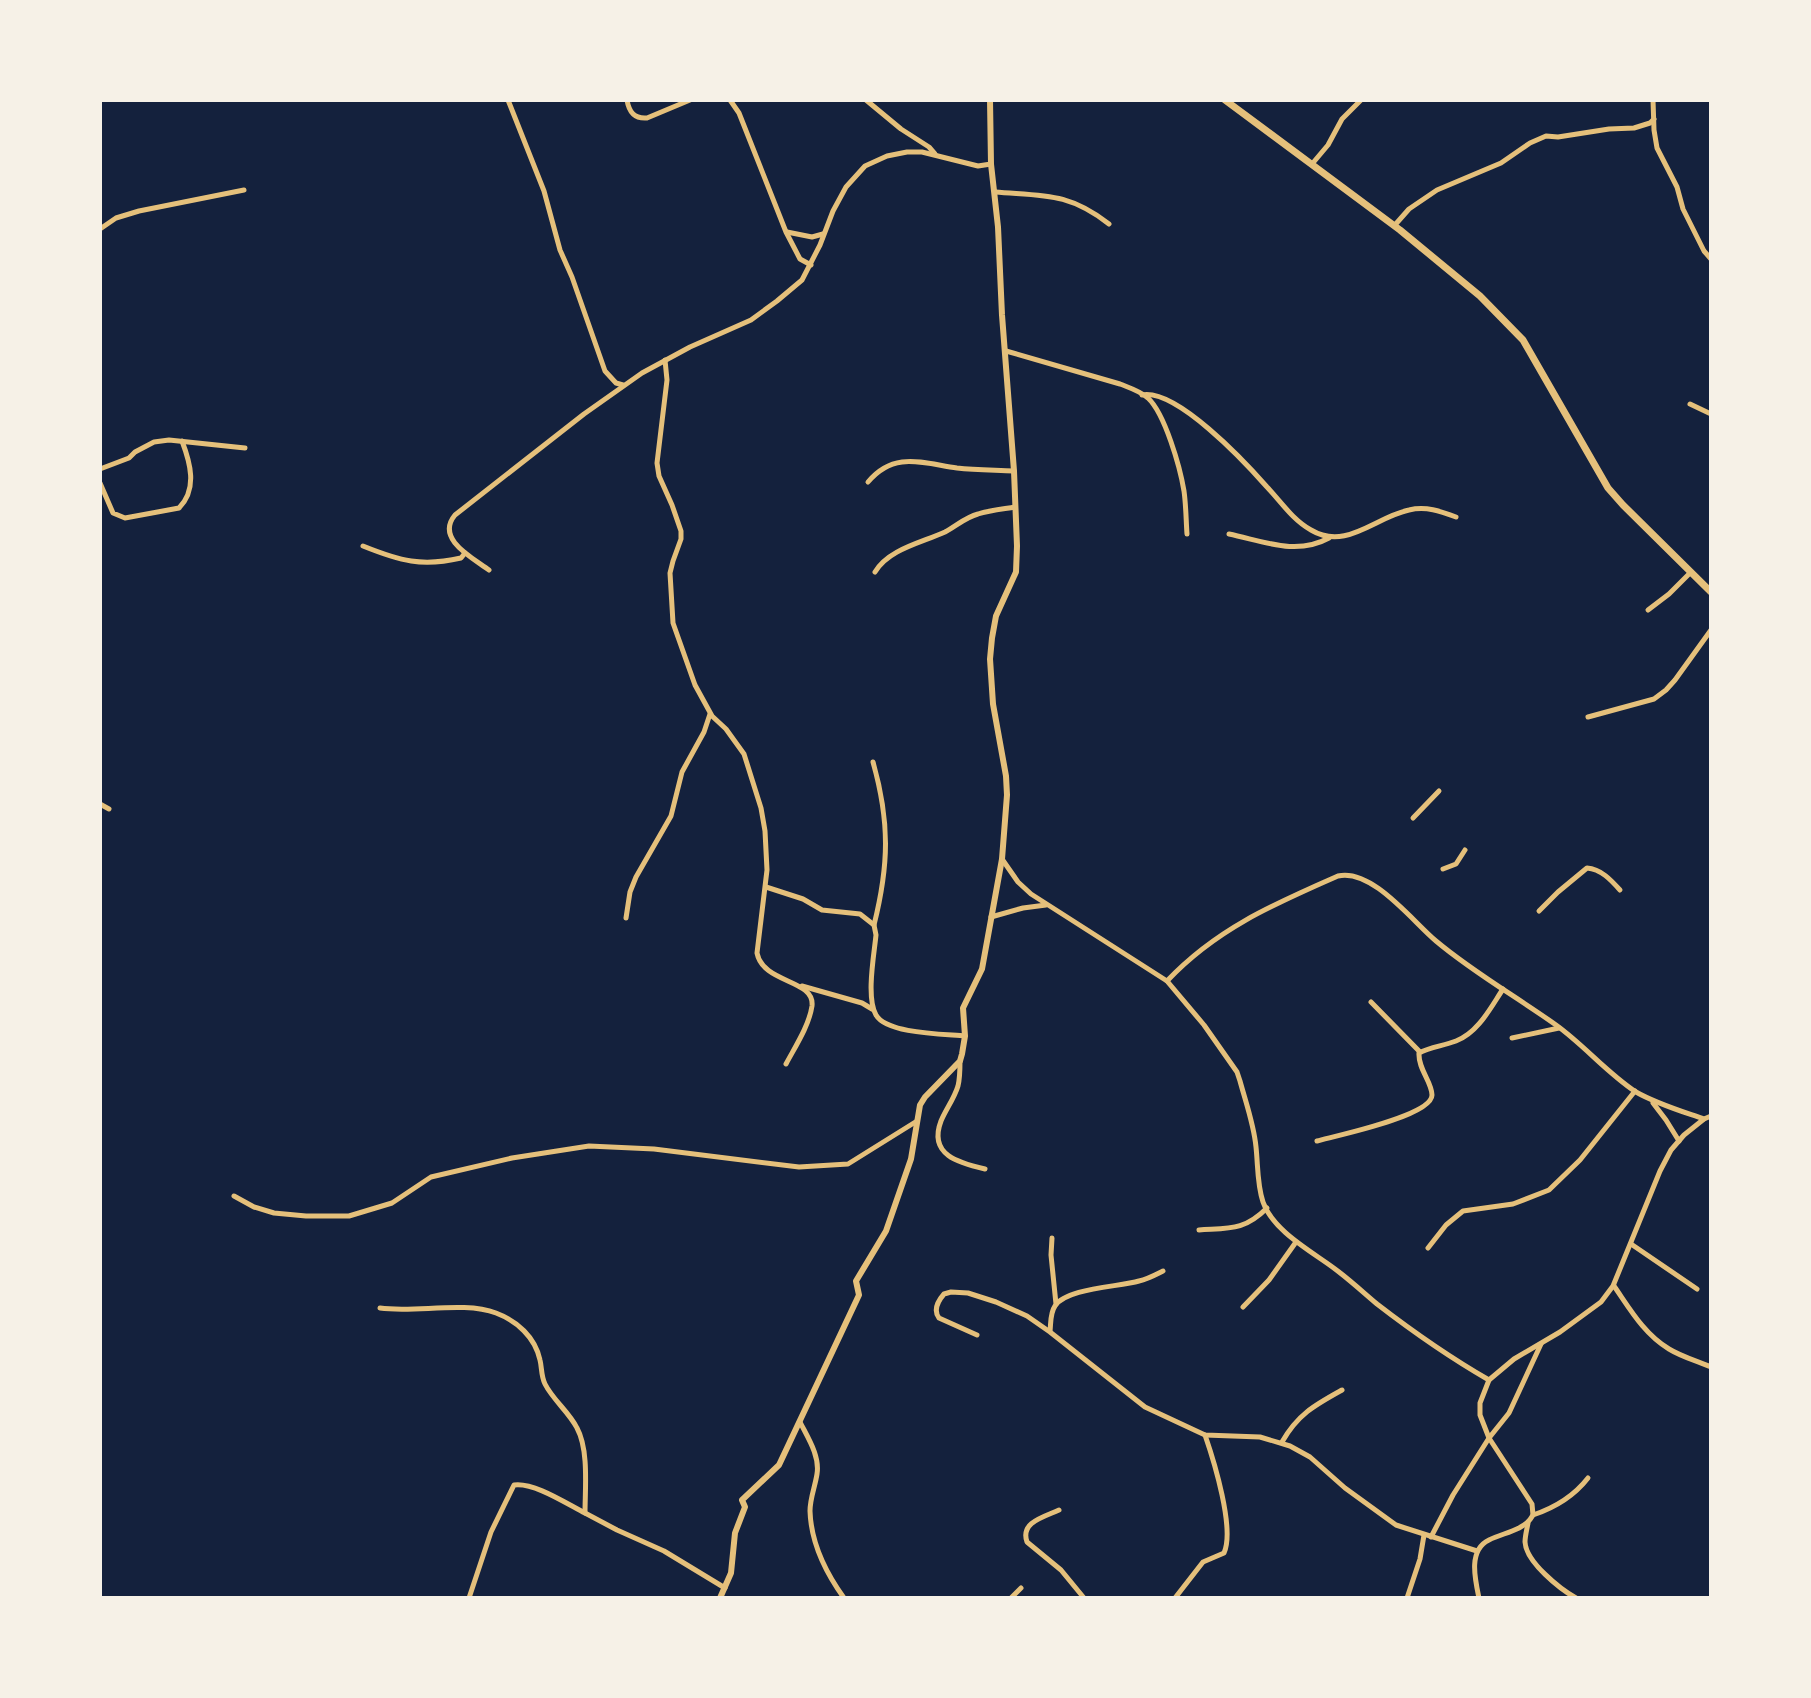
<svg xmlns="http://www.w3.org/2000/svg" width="1811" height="1698" viewBox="0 0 1811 1698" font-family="Signika,sans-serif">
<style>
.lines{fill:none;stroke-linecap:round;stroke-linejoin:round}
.minor{stroke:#e5c07b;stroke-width:5}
.tertiary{stroke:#e5c07b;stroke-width:6}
.secondary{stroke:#e5c07b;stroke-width:7}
</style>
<rect width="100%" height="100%" fill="#14213d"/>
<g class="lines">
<g class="minor">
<polyline points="508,100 544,191 560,250 572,277 605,371 616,383 623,385"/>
<path d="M627,100C629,112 634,119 647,118L690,100"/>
<polyline points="730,100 739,113 786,232 800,259 811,265"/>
<polyline points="866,100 901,129 929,147 935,154"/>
<polyline points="1653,100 1654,130 1657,148 1677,187 1683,209 1704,251 1711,259"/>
<polyline points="1312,164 1328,145 1342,119 1361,100"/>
<path d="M995,192C1043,196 1068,192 1109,224"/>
<polyline points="1394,226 1409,209 1437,190 1501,163 1530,143 1546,136 1558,137 1609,129 1634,128 1650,123 1654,119"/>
<polyline points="100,229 116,218 139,211 244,190"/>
<polyline points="787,232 812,237 823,234"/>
<path d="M1006,351L1120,384C1130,388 1140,391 1148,398C1165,414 1180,467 1184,491C1186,505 1186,520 1187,534"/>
<path d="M665,360L667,380L657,463L659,476L672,505L681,531V539L673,561L670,573L673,623L695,685L712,716L726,729L744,754L761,808L765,831L767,870L757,953C763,984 815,979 812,1006C809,1026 795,1047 786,1064"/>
<path d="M1142,395C1176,388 1245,462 1267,487C1281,502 1293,520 1311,530C1346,551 1375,517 1409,510C1426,506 1440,511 1456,517"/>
<polyline points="1690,404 1711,414"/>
<polyline points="100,469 129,458 135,452 154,442 169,440 245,448"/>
<path d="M868,482C894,451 922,463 957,468C976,470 995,470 1014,471"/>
<path d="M100,483L113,513L125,518L179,508C198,489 190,462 182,441"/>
<path d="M1229,534C1263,541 1296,556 1329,538"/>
<path d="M363,546C400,561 422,567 461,558L465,553"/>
<path d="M489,570C473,558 435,539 455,515L584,414L642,373L690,347L751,320L777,301L802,280L820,245L833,211L846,187L865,166L887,156L907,152H922L978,166L991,164"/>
<path d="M875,572C889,549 921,543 945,532C956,526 966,517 978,514C990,510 1003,509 1015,507"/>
<polyline points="1648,610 1669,594 1691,572"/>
<polyline points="1588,717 1654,699 1666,690 1675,680 1711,630"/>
<path d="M873,762C890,822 889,865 874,925"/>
<polyline points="100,804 109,809"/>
<polyline points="1413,818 1439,791"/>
<path d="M1002,859L1018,882L1031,894L1167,981L1204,1025L1237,1072L1240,1081C1246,1103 1254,1125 1256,1147C1258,1165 1257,1184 1263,1202C1274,1233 1315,1253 1339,1272C1352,1282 1364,1293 1377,1304C1412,1331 1449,1357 1489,1380"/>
<polyline points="1443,869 1456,864 1465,850"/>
<path d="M766,887L803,899L822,910L860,914L874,925L876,935C874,955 866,998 876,1015C887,1034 944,1034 965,1036"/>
<path d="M1539,911L1558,892L1587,868C1601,869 1611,880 1620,890"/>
<polyline points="991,917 1023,908 1046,905"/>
<polyline points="626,918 630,892 636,877 671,816 682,772 704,732 710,714"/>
<path d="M1167,981C1216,929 1274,904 1338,876C1372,868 1413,922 1436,941C1474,973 1517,997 1556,1025C1584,1045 1607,1073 1636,1092C1657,1104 1681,1111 1704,1119"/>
<polyline points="802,986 862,1003 872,1009"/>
<polyline points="1371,1002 1420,1052"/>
<polyline points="1512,1038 1559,1028"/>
<path d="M960,1061C960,1069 960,1078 958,1086C954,1099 946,1109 941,1121C928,1155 959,1163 985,1169"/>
<polyline points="1653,1103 1666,1120 1679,1141"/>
<path d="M1317,1141C1335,1136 1432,1116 1432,1095C1432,1082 1418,1069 1419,1053C1430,1047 1443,1046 1456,1041C1478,1033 1491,1007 1503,989"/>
<polyline points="234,1196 254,1207 274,1213 306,1216 349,1216 392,1203 431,1177 512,1158 589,1146 654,1149 799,1167 848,1164 917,1121"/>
<path d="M1199,1230C1229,1228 1244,1231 1267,1208"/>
<polyline points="1052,1238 1051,1255 1056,1304"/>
<polyline points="1631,1244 1697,1289"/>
<polyline points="1428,1248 1446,1225 1463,1211 1513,1204 1549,1190 1580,1160 1635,1091"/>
<path d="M1614,1286C1630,1309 1644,1334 1669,1349C1682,1357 1697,1361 1711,1367"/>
<polyline points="1243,1307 1269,1280 1296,1242"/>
<path d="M380,1308C415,1313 464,1301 496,1313C517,1321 535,1337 540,1360C542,1368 541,1376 545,1384C553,1400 569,1412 577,1428C589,1450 585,1489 585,1513L617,1530L664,1551L725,1588"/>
<path d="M1050,1331C1051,1323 1050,1313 1055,1306C1066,1288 1119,1287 1139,1281C1148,1279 1155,1275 1163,1271"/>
<path d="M977,1335L939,1318C933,1310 938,1301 944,1294L951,1292L968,1293L996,1302L1027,1316L1050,1332L1145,1407L1205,1435L1260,1437L1290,1446L1310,1457L1345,1488L1396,1525L1477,1551"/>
<path d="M800,1422C808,1438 820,1456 817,1474C815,1487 810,1498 810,1511C811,1543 826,1573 844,1598"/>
<path d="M1282,1442C1298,1414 1315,1405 1342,1390"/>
<path d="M1059,1510C1044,1517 1020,1522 1027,1542L1061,1570L1084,1598"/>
<path d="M1533,1515C1554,1508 1574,1496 1588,1478"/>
<path d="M1528,1523C1527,1529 1525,1536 1525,1542C1526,1562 1560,1589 1576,1598"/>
<polyline points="1431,1537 1453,1495 1489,1438 1509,1413 1541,1344"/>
<path d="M469,1598L491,1532L514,1485C534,1482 567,1504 585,1513"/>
<polyline points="1011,1598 1021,1588"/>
<path d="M1175,1598L1203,1562L1224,1553C1235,1529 1214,1461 1205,1435"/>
<polyline points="1407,1598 1420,1559 1424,1535"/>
<path d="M1479,1598C1475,1579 1468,1550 1489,1540C1499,1535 1509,1533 1519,1528C1526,1524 1529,1522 1533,1515L1532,1504L1489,1438L1480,1415V1403L1489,1380L1514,1359L1560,1332L1601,1302L1613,1286L1660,1171L1671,1150L1684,1135L1704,1119L1711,1116"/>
</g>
<polyline class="tertiary" points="720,1598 731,1573 735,1533 745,1507 742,1500 779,1465 859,1295 856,1281 886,1231 911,1159 920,1105 925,1097 960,1061 962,1054 965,1036 963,1008 982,969 1002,859 1007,795 1006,776 993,704 990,659 992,638 996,616 1016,572 1017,546 1014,471 1002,315 998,227 991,164 990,100"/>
<polyline class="secondary" points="1225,100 1400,230 1480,296 1523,340 1608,488 1623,505 1711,592"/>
</g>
<rect width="1811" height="1698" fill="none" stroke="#f6f1e7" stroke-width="204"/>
</svg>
